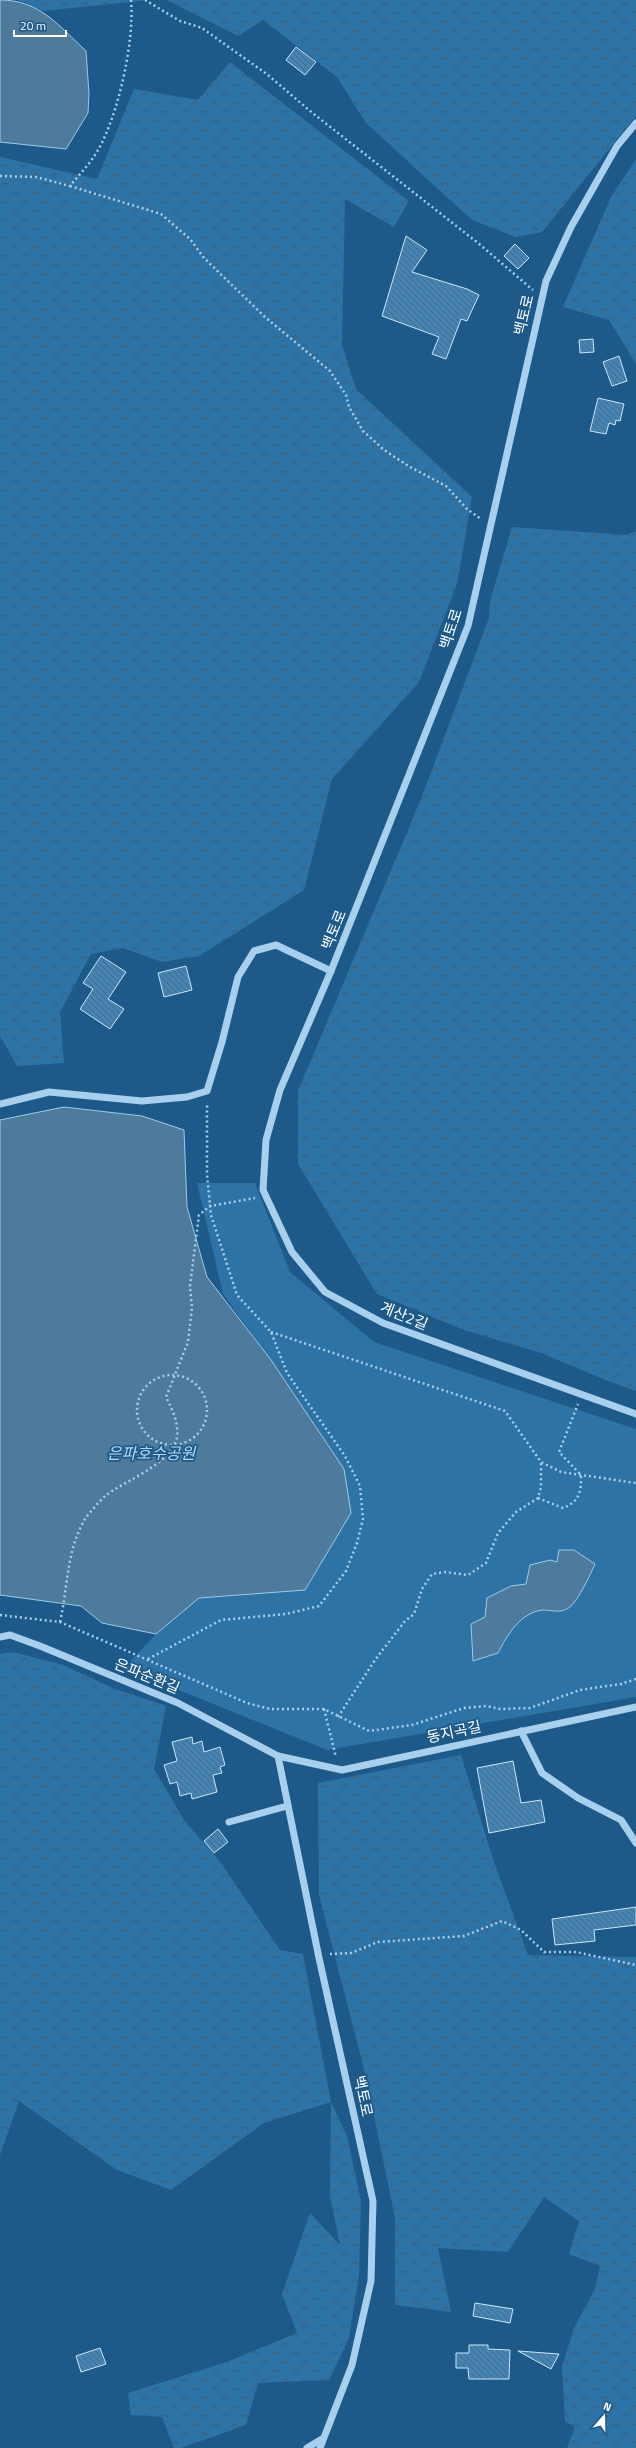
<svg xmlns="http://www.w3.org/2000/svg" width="636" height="2448" viewBox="0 0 636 2448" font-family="'Titillium Web','Noto Sans KR',sans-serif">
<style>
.grass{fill:url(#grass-tufts)}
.forest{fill:url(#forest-crowns)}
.green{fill:#2d73a5}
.water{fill:#4e7a9b;stroke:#9bcced}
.building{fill:url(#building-back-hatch);stroke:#cde6f9}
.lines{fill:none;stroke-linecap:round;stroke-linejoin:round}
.path{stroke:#a8cfec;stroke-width:2.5;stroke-dasharray:2 3;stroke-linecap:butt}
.minor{stroke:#a8cfec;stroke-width:7}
.labels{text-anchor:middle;stroke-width:3.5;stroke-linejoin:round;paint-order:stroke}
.street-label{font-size:15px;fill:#fff;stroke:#1d5a89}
.water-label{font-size:16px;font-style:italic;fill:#b3d9f3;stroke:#1d5a89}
</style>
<defs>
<pattern id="grass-tufts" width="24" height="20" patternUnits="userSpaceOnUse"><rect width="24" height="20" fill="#2d73a5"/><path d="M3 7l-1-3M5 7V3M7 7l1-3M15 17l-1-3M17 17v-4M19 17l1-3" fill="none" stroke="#405c70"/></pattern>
<pattern id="forest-crowns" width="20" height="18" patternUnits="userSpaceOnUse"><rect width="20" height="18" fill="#2d73a5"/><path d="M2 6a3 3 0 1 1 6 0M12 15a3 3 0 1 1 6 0" fill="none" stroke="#405c70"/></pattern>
<pattern id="building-back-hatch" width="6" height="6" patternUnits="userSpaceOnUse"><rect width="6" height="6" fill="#4584b2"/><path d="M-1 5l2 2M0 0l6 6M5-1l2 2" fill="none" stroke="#486b84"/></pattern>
</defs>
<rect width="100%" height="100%" fill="#1d5a89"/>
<polygon class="grass" points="636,1358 636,1391 608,1381"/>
<g class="forest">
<polygon points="17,0 149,0 43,11"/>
<polygon points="167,0 636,0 636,116 542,232 516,237 472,220 366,123 337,77 263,20 238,36"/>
<polygon points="230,62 409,201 394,227 345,199 342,345 356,389 472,497 457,584 419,682 332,779 304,890 199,956 162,962 123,948 91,954 60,1012 64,1063 17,1066 0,1036 0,157 97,179 134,89 198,100"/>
<polygon points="636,159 636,364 609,320 563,307 611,197"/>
<polygon points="512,527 627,535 636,531 636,1358 608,1381 541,1353 464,1330 377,1294 298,1164 298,1091 421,799 489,618 490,601"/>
<polygon points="13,1652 63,1665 113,1688 166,1706 154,1769 184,1820 221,1863 280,1950 303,1954 331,2102 347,2136 361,2201 359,2274 349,2338 329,2380 258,2383 246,2425 181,2448 174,2448 162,2417 131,2415 128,2393 227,2362 297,2333 282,2294 310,2213 340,2245 330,2196 331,2102 264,2123 171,2190 117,2170 19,2101 0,2155 0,1654"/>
<polygon points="461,1755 493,1859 528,1955 636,1957 636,2448 567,2448 575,2427 565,2421 562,2367 574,2328 595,2289 600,2266 569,2254 579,2221 544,2197 508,2252 438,2248 451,2312 395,2305 395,2218 366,2077 319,1895 318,1783"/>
</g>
<polygon class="green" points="197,1183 255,1183 290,1272 374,1342 636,1429 636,1697 327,1750 124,1668 156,1634 199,1598 305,1590 351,1513 344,1469 267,1355 223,1294"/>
<g class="water">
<path d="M0,0C40,0 59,26 86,51L89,94L88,113L66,149L0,142Z"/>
<polygon points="64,1107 142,1116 184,1130 187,1207 207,1277 271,1360 344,1469 351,1513 305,1590 199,1598 156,1634 102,1623 81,1606 0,1595 0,1120"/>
<path d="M559,1550H574L595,1564C590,1575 579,1599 570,1607C561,1614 552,1610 543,1610C521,1612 507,1635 498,1653L473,1661L471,1624L485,1617L487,1598L511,1586L526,1584L530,1565L550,1560L557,1562Z"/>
</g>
<g class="building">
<polygon points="296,47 316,62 305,75 286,60"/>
<polygon points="406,236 427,250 412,272 467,289 479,295 467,321 461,319 446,359 432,354 439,337 382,316"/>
<polygon points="515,244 529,258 518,269 504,256"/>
<polygon points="593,339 594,352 580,353 579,340"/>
<polygon points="619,356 627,381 612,386 603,362"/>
<polygon points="598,398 624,404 620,421 616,420 615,425 609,423 606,434 590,431"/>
<polygon points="101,956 126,972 108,999 124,1009 110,1029 80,1009 93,989 83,983"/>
<polygon points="186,966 192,990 164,997 158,973"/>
<polygon points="192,1737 193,1744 202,1741 204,1752 220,1747 225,1765 220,1767 222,1773 213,1775 217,1792 192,1799 191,1793 180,1796 177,1782 170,1784 164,1765 177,1761 172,1742"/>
<polygon points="513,1761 521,1803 541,1800 545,1822 489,1833 477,1768"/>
<polygon points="218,1829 228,1842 214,1853 204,1841"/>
<polygon points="636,1907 636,1925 594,1930 595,1941 555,1945 552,1919"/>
<polygon points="475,2303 513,2309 510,2323 473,2316"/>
<polygon points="469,2345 488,2345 488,2349 510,2350 509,2379 469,2379 468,2368 456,2368 456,2353 469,2353"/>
<polygon points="100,2348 106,2364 81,2372 76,2356"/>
<polygon points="518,2351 559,2354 551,2369"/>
</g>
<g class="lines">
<g class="path">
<polyline points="145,0 180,21 202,28 268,75 310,111 478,243 533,290"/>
<path d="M0,176L36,177L70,186C77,177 86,168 93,158C117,124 135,41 131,0"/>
<polyline points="70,186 161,214 190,239 204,258 265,317 330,371 346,395 349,407 363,431 384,450 410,467 446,486 467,509 481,519"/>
<polyline points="271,1332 505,1411 541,1462 561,1472 636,1483"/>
<circle cx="172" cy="1410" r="35"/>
<path d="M538,1498L563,1508C580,1501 581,1492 581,1475L559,1452L578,1404"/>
<polyline points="0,1615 60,1622 247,1703 270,1709 324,1709 369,1731 412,1725 464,1708 486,1706 500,1709 530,1708 580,1690 621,1684 636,1679"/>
<path d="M60,1622C68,1587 66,1552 85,1519C90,1512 99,1502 105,1496C124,1481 172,1464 177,1437C179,1423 172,1409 166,1397L188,1342L192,1308L190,1286L199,1215L210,1206L255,1198"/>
<polyline points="148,1659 221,1620 286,1614 319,1606 346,1571 357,1543 363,1519 360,1486 345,1456 287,1373 271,1332 237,1295 211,1215 207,1175 207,1104"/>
<polyline points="324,1709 336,1757"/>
<polyline points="338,1717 375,1660 405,1621 414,1614 422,1589 432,1574 445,1572 468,1575 486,1563 498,1533 516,1512 538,1498 541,1487 541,1462"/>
<polyline points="330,1954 351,1953 378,1942 464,1936 502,1921 521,1930 544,1952 576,1952 636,1965"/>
</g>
<g class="minor">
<polyline points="636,123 617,146 571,227 546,281 468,626 331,971 280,1090 266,1140 263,1190 292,1252 325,1292 383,1323 636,1414"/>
<polyline points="0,1104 49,1092 142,1101 187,1097 207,1091 222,1042 238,977 254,951 276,945 331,971"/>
<polyline points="0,1637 10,1635 40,1646 178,1703 278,1756 342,1770 636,1707"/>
<polyline points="521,1731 542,1773 578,1798 621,1820 636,1843"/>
<polyline points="278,1756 319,1958 373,2201 371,2281 352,2365 320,2448"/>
<polyline points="229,1822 287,1806"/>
<polyline points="307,2448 322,2439"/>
</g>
</g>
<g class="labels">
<g class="street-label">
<text transform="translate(524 315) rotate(-77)" y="5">백토로</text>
<text transform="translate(451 629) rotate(-72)" y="5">백토로</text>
<text transform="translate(334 930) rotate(-68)" y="5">백토로</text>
<text transform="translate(404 1316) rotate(22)" y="5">계산2길</text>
<text transform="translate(147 1676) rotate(22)" y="5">은파순환길</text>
<text transform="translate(454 1732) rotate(-12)" y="5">동지곡길</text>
<text transform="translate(363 2096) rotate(78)" y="5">백토로</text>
</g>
<g class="water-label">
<text x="151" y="1459">은파호수공원</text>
</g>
</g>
<g transform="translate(604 2416) rotate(20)" stroke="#1d5a89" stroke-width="3" paint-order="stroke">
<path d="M0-3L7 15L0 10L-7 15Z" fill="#ffffff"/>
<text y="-6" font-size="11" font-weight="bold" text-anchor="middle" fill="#ffffff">N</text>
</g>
<path d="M14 30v6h52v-6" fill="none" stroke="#ffffff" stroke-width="2"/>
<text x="20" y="30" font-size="12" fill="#ffffff" stroke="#1d5a89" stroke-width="3" paint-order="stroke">20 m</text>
</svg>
